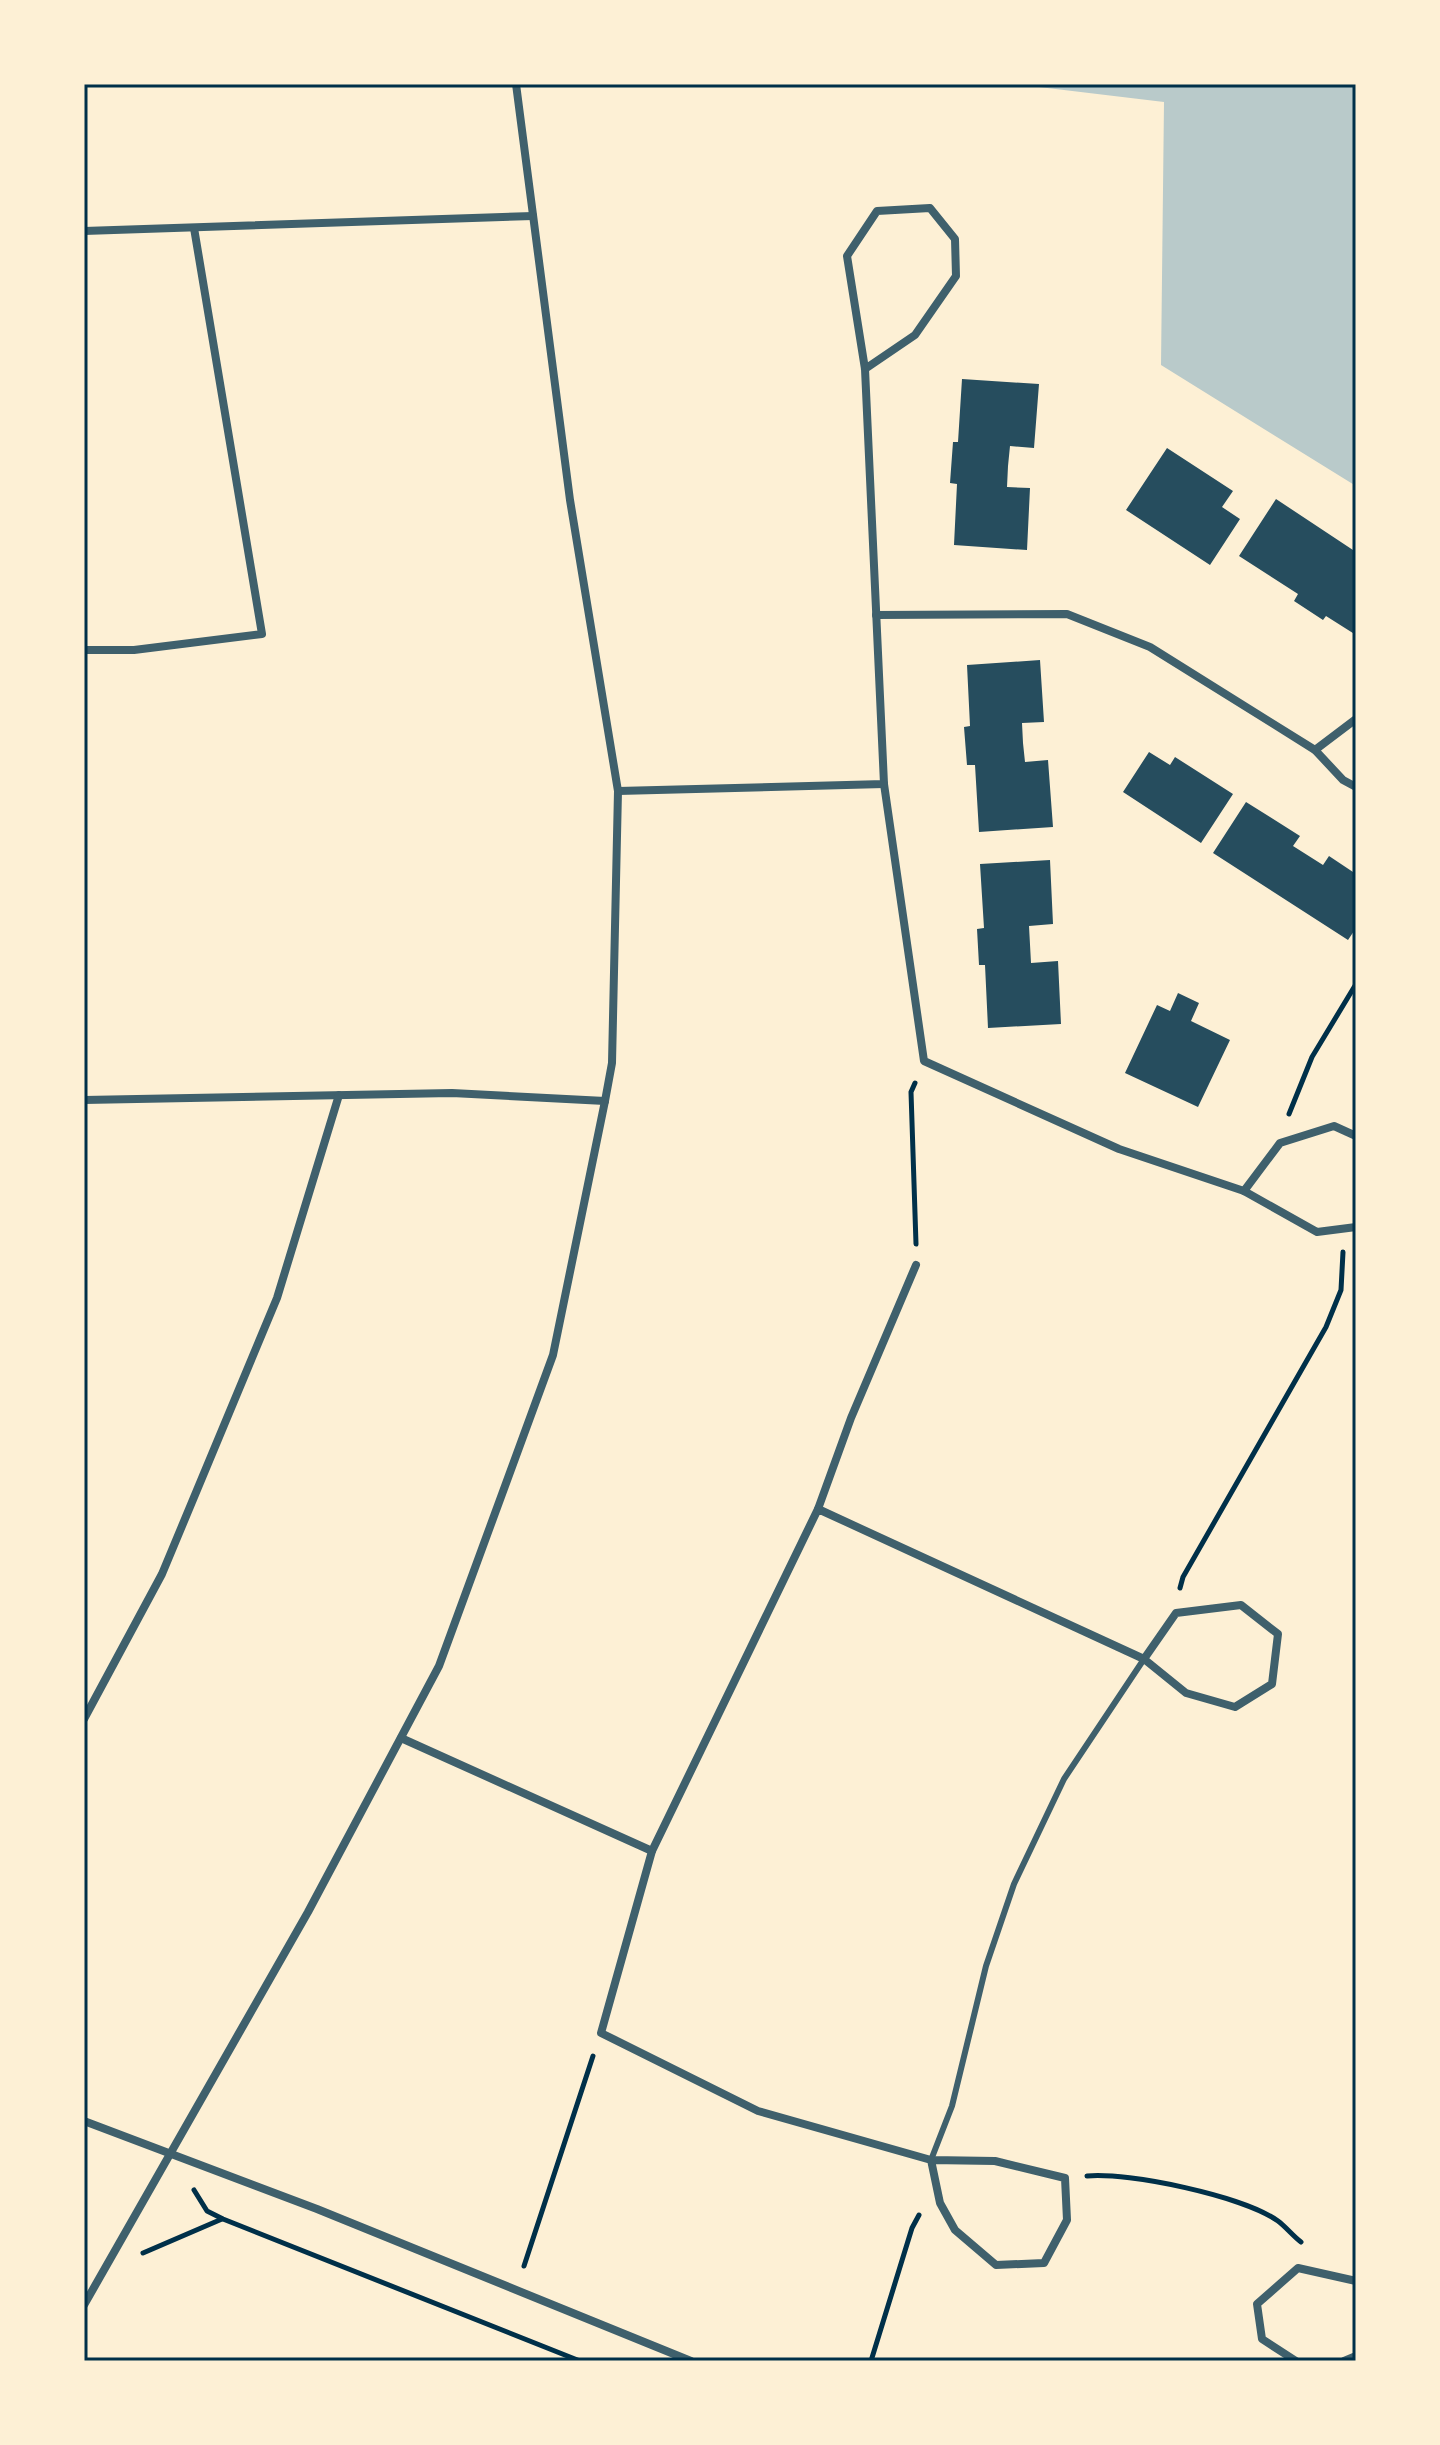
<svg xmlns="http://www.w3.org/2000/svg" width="1440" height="2445" viewBox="0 0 1440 2445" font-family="'Space Grotesk',sans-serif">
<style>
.green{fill:#b9caca}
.building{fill:#264d5e}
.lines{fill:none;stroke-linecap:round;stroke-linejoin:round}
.path{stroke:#003049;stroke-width:5}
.service{stroke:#3f606c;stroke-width:6}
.minor{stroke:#3f606c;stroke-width:8}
.neatline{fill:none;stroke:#003049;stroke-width:3}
</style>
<rect width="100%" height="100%" fill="#fdf0d5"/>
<polygon class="green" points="1014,84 1356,84 1356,486 1161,365 1164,102"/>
<g class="building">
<polygon points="962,379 1039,384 1034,448 1010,446 1008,466 1007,487 1030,488 1027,550 954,545 957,484 950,483 953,442 958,442"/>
<polygon points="1167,448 1233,491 1222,507 1240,519 1210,565 1126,510"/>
<polygon points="1276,499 1356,552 1356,635 1326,616 1323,620 1294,601 1298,594 1239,556"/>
<polygon points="1040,660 1044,722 1022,723 1023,743 1025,762 1048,760 1053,827 979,832 975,765 967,765 964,727 970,726 967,665"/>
<polygon points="1149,752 1170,765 1175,757 1233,794 1201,843 1123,792"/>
<polygon points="1246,802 1300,836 1293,846 1323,865 1329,856 1356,874 1356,928 1348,940 1213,853"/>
<polygon points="1050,860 1053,924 1029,926 1031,963 1058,961 1061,1024 988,1028 985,965 979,965 977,929 984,928 980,864"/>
<polygon points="1178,993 1199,1003 1191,1021 1230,1040 1198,1107 1125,1073 1157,1005 1170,1011"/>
</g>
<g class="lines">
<g class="path">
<polyline points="915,1083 911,1092 916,1244"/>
<polyline points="1289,1114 1312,1057 1356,984"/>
<polyline points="1180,1588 1183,1577 1326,1327 1341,1290 1343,1252"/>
<path d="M1087,2176C1129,2172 1243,2196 1278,2221C1286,2227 1293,2236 1301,2242"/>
<polyline points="194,2190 207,2211 223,2219 580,2361"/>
<polyline points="143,2253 222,2219"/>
<polyline points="524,2266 593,2056"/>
<polyline points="871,2361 912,2228 919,2215"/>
</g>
<polyline class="service" points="931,2160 952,2106 986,1966 1014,1884 1064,1779 1144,1659"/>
<g class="minor">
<polyline points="84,231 533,216"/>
<polyline points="876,615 1067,614 1150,647 1315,750 1343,780 1356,787"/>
<polyline points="84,650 134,650 262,634 194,228"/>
<polyline points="1315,750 1356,719"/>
<polyline points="884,784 924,1061 1119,1149 1244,1191 1317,1232 1356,1227"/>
<polyline points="618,791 884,784 865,369 847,256 877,211 930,208 955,239 956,276 915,335 865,369"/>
<polyline points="84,1100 452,1093 605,1101"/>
<polyline points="1244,1191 1280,1143 1334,1126 1356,1136"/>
<polyline points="818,1509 851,1418 916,1265"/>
<polyline points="84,1719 162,1574 277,1298 339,1095"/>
<polyline points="401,1738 652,1851 818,1509 1144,1659 1176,1613 1241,1605 1278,1634 1272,1684 1235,1707 1186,1693 1144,1659"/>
<polyline points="652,1851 601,2033 758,2111 931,2160 995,2161 1065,2178 1067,2220 1044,2263 996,2265 955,2230 940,2203 931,2160"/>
<polyline points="84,2121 317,2209 691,2361"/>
<polyline points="84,2305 308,1912 439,1666 553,1355 605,1101 612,1063 618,791 570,500 516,84"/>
<polyline points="1296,2361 1262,2339 1257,2304 1298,2268 1356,2281"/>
<polyline points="1344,2361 1356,2356"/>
</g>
</g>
<rect width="1440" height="2445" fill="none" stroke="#fdf0d5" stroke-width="172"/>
<rect x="86" y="86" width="1268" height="2273" class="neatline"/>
</svg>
